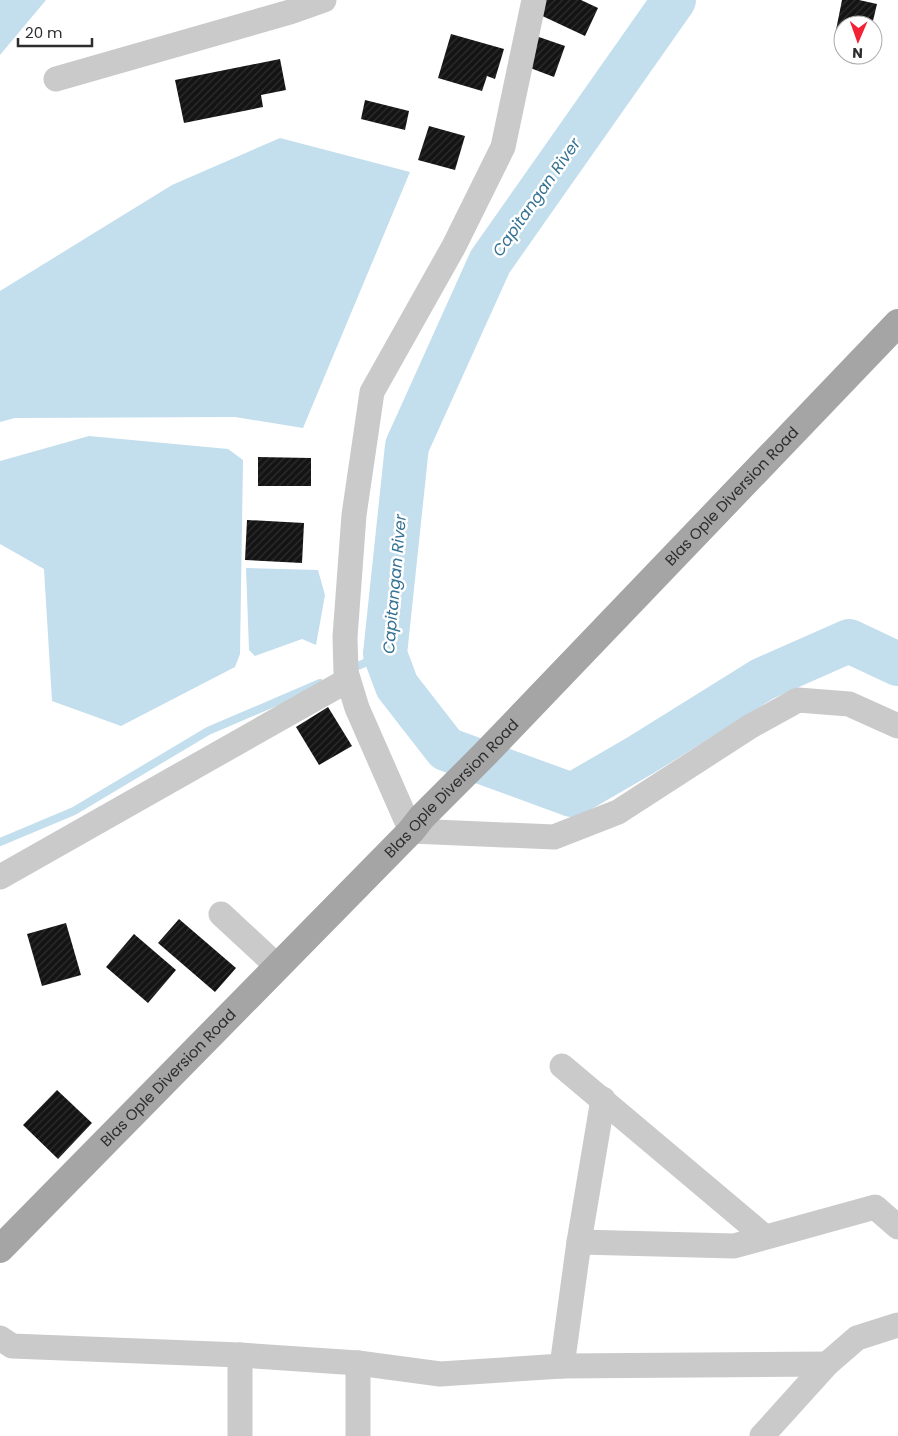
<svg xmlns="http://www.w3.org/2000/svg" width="898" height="1436" viewBox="0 0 898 1436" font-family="Poppins,sans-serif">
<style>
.water{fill:#c3deed}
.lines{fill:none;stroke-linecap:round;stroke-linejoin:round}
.stream{stroke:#c3deed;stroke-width:8}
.river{stroke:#c3deed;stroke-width:44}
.building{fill:url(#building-hatch)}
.minor{stroke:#cacaca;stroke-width:25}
.major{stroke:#a5a5a5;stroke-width:28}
.labels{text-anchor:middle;stroke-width:5;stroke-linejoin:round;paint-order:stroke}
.street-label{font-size:15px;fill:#2d2d2d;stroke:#fff}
.water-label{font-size:16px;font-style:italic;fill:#357294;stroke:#fff}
</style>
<defs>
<pattern id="building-hatch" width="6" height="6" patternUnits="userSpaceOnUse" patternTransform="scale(1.25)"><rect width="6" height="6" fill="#141414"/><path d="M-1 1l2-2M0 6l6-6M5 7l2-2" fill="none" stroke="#2e2e2e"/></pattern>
</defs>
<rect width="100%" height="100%" fill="#fff"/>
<g class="water">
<polygon points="0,0 46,0 0,55"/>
<polygon points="280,138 410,172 303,428 235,417 15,418 0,422 0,291 172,185"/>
<polygon points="89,436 228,449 243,460 240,654 235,667 121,726 52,701 44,569 0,544 0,461"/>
<polygon points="246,568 318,570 325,595 316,645 302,639 255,656 249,650"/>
</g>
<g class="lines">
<g class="stream">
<polyline points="351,669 385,654"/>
<polyline points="0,842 74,811 208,731 320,683"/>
</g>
<polyline class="river" points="674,0 490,262 407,446 385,654 397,686 446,749 572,795 641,755 763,679 849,641 898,664"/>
</g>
<g class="building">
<polygon points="542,0 581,0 598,8 585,36 536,13"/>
<polygon points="842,0 859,0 877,4 872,25 843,25 843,37 835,35"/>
<polygon points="451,34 504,49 495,79 487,76 482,91 438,78"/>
<polygon points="536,36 565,46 554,77 525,66"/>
<polygon points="280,59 286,90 261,95 263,107 184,123 175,80"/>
<polygon points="365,100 409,111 405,130 361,119"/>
<polygon points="429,126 465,136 455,170 418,160"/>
<polygon points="258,457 311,458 311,486 258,486"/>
<polygon points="247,520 304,523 302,563 245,560"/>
<polygon points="328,707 352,746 319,765 296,727"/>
<polygon points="179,919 236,968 215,992 158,943"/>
<polygon points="66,923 81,975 42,986 27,934"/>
<polygon points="134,934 176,970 148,1003 106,967"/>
<polygon points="57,1090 92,1123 58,1159 23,1125"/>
</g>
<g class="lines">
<g class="minor">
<polyline points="534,0 503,147 454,246 372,392 354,515 345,637 346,672 357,708 411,831 554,837 618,812 751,726 798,700 849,704 898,726"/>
<polyline points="56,79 290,12 324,0"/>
<polyline points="0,877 348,680"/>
<polyline points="221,914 278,967"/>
<polyline points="562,1066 765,1237"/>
<polyline points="579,1242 734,1246 875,1207 898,1227"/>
<polyline points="0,1338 12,1346 240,1355 358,1363 440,1374 562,1366 827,1364"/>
<polyline points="562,1366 579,1242 603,1099"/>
<polyline points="240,1436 240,1355"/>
<polyline points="358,1436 358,1363"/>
<polyline points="762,1436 827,1364 857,1338 898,1325"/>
</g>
<path class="major" id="s1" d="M0,1249L411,831L422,817L485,754L898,323"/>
</g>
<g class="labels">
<g class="street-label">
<text dy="5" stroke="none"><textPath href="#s1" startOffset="1050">Blas Ople Diversion Road</textPath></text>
<text dy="5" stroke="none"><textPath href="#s1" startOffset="645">Blas Ople Diversion Road</textPath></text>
<text dy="5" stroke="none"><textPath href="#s1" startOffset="240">Blas Ople Diversion Road</textPath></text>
</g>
<g class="water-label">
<text transform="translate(536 197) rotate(-55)" y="6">Capitangan River</text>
<text transform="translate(394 584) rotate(-85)" y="6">Capitangan River</text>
</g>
</g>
<g transform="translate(858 40) rotate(182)"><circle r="24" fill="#ffffff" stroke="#ababab"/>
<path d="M0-4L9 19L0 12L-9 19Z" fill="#f22136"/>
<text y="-8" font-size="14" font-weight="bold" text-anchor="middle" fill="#2d2d2d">N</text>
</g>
<path d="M18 38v8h74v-8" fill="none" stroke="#2d2d2d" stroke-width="2.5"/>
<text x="25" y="38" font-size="15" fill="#2d2d2d" stroke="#ffffff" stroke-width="4" paint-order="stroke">20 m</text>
</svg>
